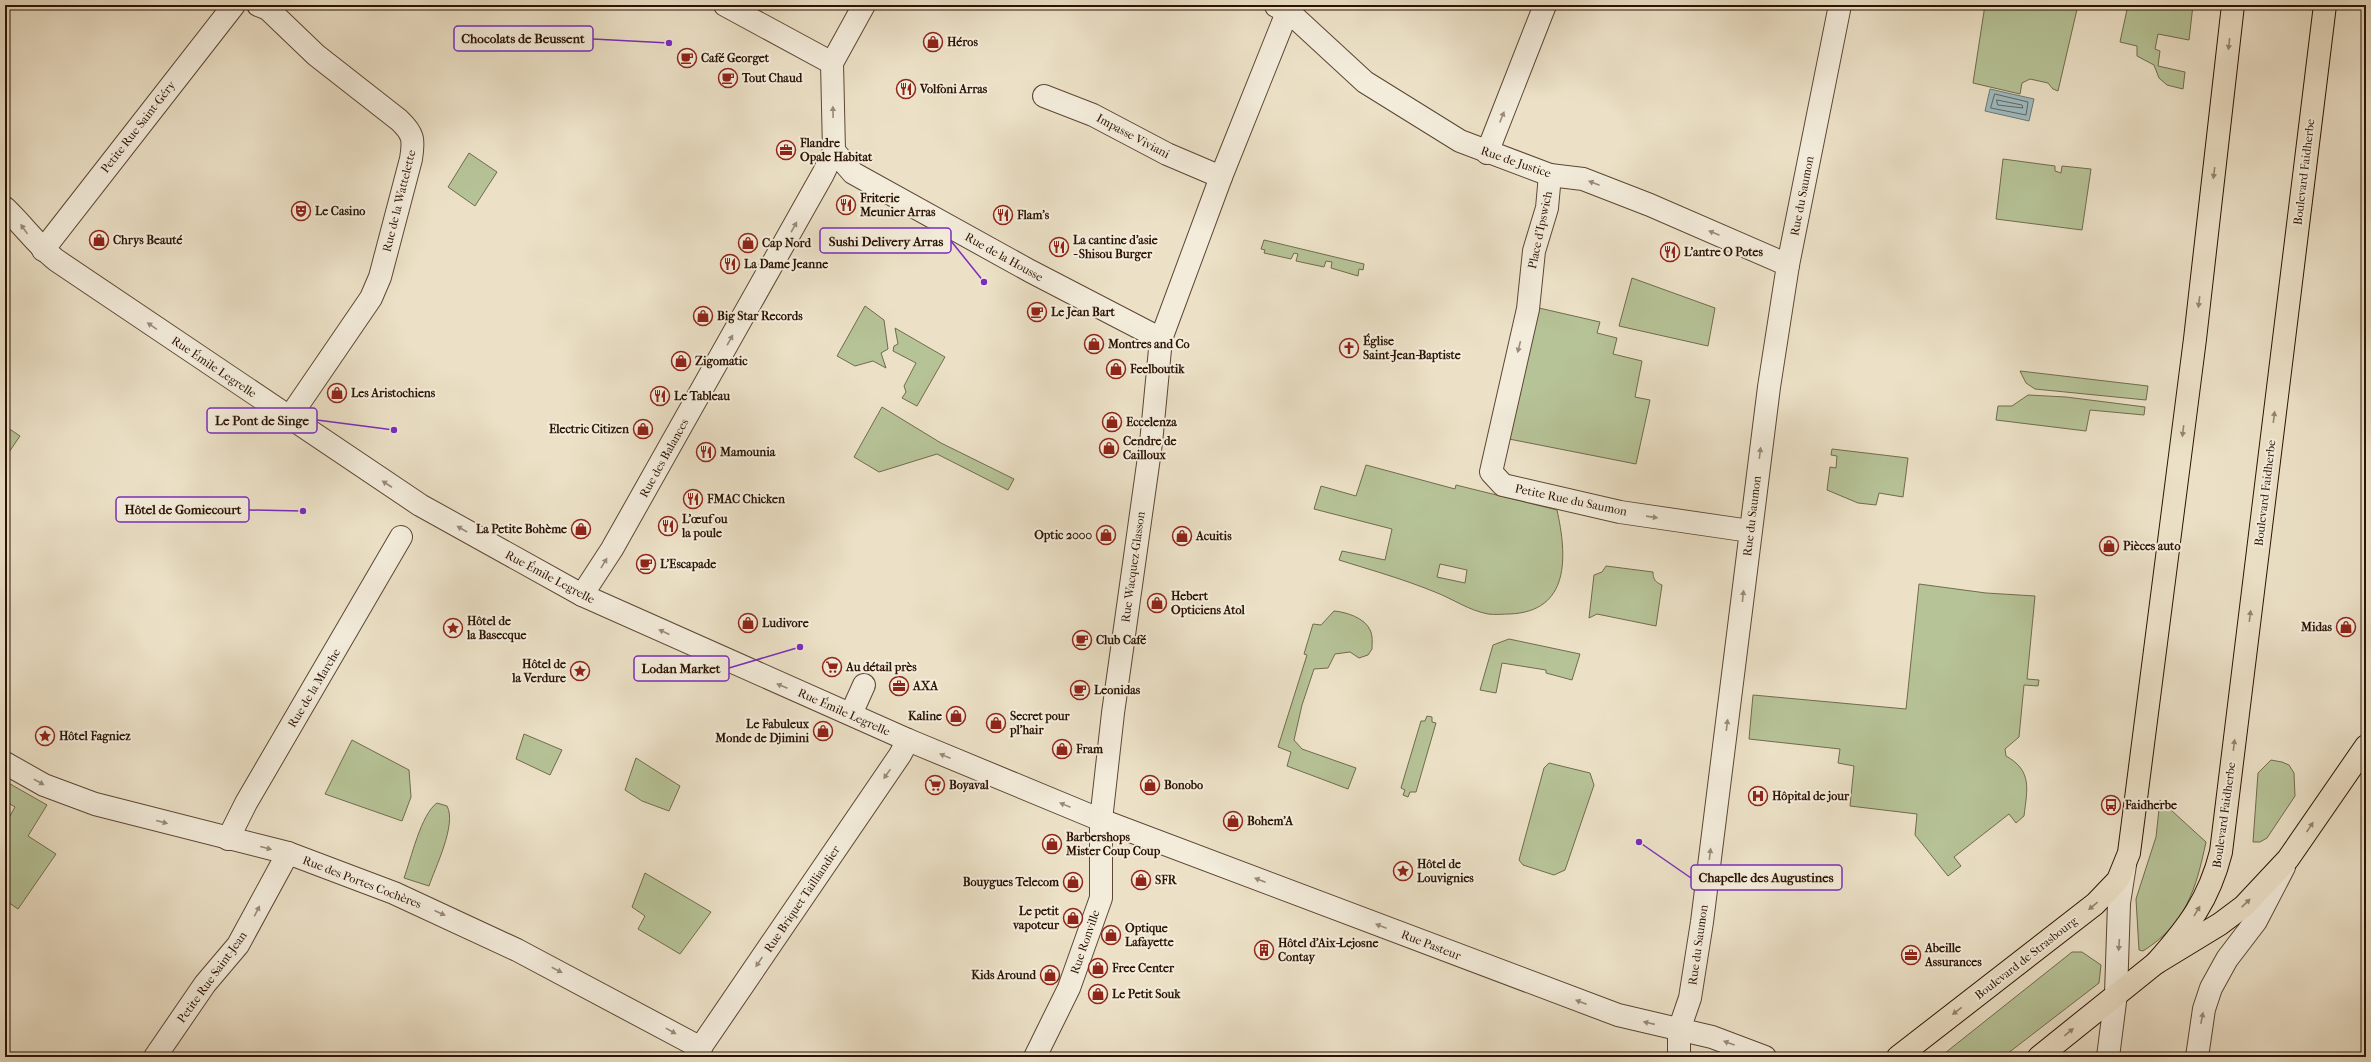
<svg xmlns="http://www.w3.org/2000/svg" width="2371" height="1062" viewBox="0 0 2371 1062" font-family="'IM FELL French Canon',serif">
<style>
.green{fill:#b6c397;stroke:#716b4d;fill-rule:evenodd}
.water{fill:#9ebbc0;stroke:#707874}
.lines{fill:none;stroke-linecap:round;stroke-linejoin:round}
.shore{stroke:#656762;stroke-width:1}
.minor-casing{stroke:#5c4634;stroke-width:24}
.major-casing{stroke:#2c1303;stroke-width:24}
.minor{stroke:#f3ecdb;stroke-width:22}
.major{stroke:#ece1c7;stroke-width:22}
.oneway{fill:#96846f}
.oneway2{fill:#998a7a}
.labels{text-anchor:middle;stroke-width:4;stroke-linejoin:round;paint-order:stroke}
.poi-label{font-size:12px;font-weight:bold;fill:#2c1303;stroke:#f3ecdb;text-anchor:start}
.street-label{font-size:12px;fill:#2c1303;stroke:#f3ecdb}
.leader{fill:none;stroke:#7b2cbf;stroke-width:1.5}
.callout-dot{fill:#7b2cbf;stroke:#f3ecdb;stroke-width:1.5}
.callout{fill:#f3ecdb;stroke:#7b2cbf;stroke-width:1.5}
.callout-label{font-size:13px;text-anchor:middle;font-weight:bold;fill:#2c1303}
</style>
<rect width="100%" height="100%" fill="#ece1c7"/>
<filter id="stains"><feTurbulence type="fractalNoise" baseFrequency=".005" numOctaves="4"/><feColorMatrix values="0 0 0 0 .2 0 0 0 0 .09 0 0 0 0 .02 0 0 0 .5 -.17"/></filter>
<radialGradient id="worn" r=".72"><stop offset=".6" stop-color="#630" stop-opacity="0"/><stop offset="1" stop-color="#630" stop-opacity=".3"/></radialGradient>
<g class="green">
<polygon points="1985,5 2078,5 2058,91 2053,89 2048,83 2030,79 2022,83 2020,94 1973,83"/>
<polygon points="2128,5 2193,5 2189,40 2158,34 2155,49 2160,51 2158,66 2185,72 2183,89 2167,85 2159,78 2154,65 2137,56 2137,46 2120,42"/>
<polygon points="469,153 497,172 475,206 448,187"/>
<polygon points="2003,159 2055,166 2055,171 2061,173 2062,166 2091,169 2082,230 1996,219"/>
<polygon points="1264,240 1364,264 1363,270 1359,269 1358,276 1331,268 1332,262 1326,261 1324,267 1296,261 1298,254 1294,253 1291,259 1264,253 1265,250 1261,249"/>
<polygon points="1632,278 1715,308 1708,346 1619,326"/>
<polygon points="865,306 884,320 888,349 881,353 886,368 873,361 855,366 837,356"/>
<polygon points="1539,308 1600,322 1597,333 1617,338 1613,354 1642,361 1635,397 1650,400 1636,464 1509,439"/>
<polygon points="895,328 945,357 917,406 902,398 906,392 904,386 916,363 893,351 894,346 898,344"/>
<polygon points="2020,371 2148,386 2146,400 2035,389 2026,383"/>
<polygon points="2028,395 2066,397 2145,407 2144,415 2090,410 2086,431 1996,420 1998,406 2012,406"/>
<polygon points="882,407 941,443 1014,479 1008,490 937,454 879,472 854,457"/>
<polygon points="5,426 20,436 5,458"/>
<polygon points="1832,449 1908,458 1903,497 1879,493 1876,505 1858,503 1827,490 1830,467 1836,468 1837,456 1831,455"/>
<path d="M1366,465L1455,489L1456,485L1557,510C1567,555 1571,612 1509,614C1503,614 1495,615 1488,614C1468,610 1453,599 1435,592C1403,579 1371,570 1339,560L1342,551L1385,560L1392,529L1314,509L1321,486L1356,496ZM1440,564L1467,570L1465,583L1437,577Z"/>
<path d="M1606,566L1653,572C1653,579 1655,582 1662,585L1656,626L1597,614L1589,618L1594,575L1602,572Z"/>
<path d="M1919,584L1986,593L2035,596L2027,679L2039,680L2038,686L2024,685L2019,737L2005,749L2006,756C2033,771 2027,790 2024,816L2016,823L2009,814L1954,857L1961,866L1948,876L1915,835L1917,814L1850,806L1854,766L1838,763L1840,749L1749,739L1753,695L1906,709Z"/>
<path d="M1334,611C1346,612 1365,618 1370,630C1373,635 1372,644 1372,649L1368,655L1359,658L1350,652L1335,654L1328,668L1314,669L1302,705L1294,740L1302,749L1356,768L1348,789L1287,766L1291,752L1278,747L1307,655L1304,654L1313,624L1321,625Z"/>
<polygon points="1509,639 1580,654 1572,680 1546,673 1546,670 1502,663 1496,693 1480,690 1493,645"/>
<polygon points="1427,716 1432,717 1432,722 1436,723 1416,792 1410,792 1408,797 1403,795 1405,790 1401,788 1421,721 1425,721"/>
<polygon points="524,734 562,750 550,775 516,759"/>
<polygon points="352,740 409,770 411,797 402,821 325,794"/>
<polygon points="636,758 680,786 669,811 642,801 625,790"/>
<polygon points="2271,760 2282,762 2289,765 2294,773 2295,796 2267,838 2260,842 2253,842 2258,773"/>
<polygon points="1549,763 1590,773 1594,785 1565,870 1554,875 1523,865 1519,860 1544,768"/>
<polygon points="5,781 47,805 28,836 56,854 18,909 5,900 5,825 15,807 5,801"/>
<path d="M2160,800L2206,842C2196,889 2186,924 2143,951L2139,950L2136,899L2156,837Z"/>
<path d="M437,803L447,806C457,824 435,868 429,886L404,878C411,859 421,814 437,803Z"/>
<polygon points="645,873 711,912 680,954 638,929 645,916 632,907"/>
<polygon points="2072,952 2082,952 2101,965 2099,983 2003,1057 1940,1057"/>
</g>
<polygon class="water" points="1990,89 2034,99 2029,121 1985,111"/>
<g class="lines">
<g class="shore">
<polygon points="1995,94 2028,102 2026,115 1991,108"/>
<polygon points="1997,100 2022,105 2023,108 1998,105"/>
</g>
<defs>
<g id="minor">
<path d="M258,5L268,9L316,55L399,120C414,134 414,140 411,159L380,277L371,298L289,418"/>
<polyline points="725,5 832,63"/>
<polyline points="1276,6 1288,11 1365,82 1460,141 1550,175 1583,179 1650,205 1788,265"/>
<polyline points="1044,96 1093,115 1167,154 1221,177"/>
<polyline points="834,151 853,173 1030,271 1161,339"/>
<polyline points="1487,153 1545,5"/>
<polyline points="1550,175 1547,208 1534,251 1528,309 1491,472 1503,485 1620,512 1750,531"/>
<path d="M5,208C24,226 35,243 56,260L420,505L582,595L908,740L1101,820L1618,1015L1712,1037L1765,1057"/>
<polyline points="43,250 234,5"/>
<polyline points="582,595 612,549 823,174 834,151 832,63 864,5"/>
<polyline points="851,714 864,685"/>
<polyline points="5,763 44,785 95,804 288,853 394,893 517,950 701,1048"/>
<polyline points="228,839 246,803 401,537"/>
<polyline points="155,1057 205,984 238,945 288,853"/>
<polyline points="694,1057 900,755 908,740"/>
<polyline points="1035,1057 1069,988 1101,898 1101,820 1113,713 1151,443 1161,339 1221,177 1290,5"/>
<polyline points="1679,1057 1679,1030 1690,998 1702,922 1769,387 1788,265 1840,5"/>
<polyline points="2108,1057 2116,994 2119,903 2125,865"/>
<polyline points="2197,1057 2204,1009 2211,988 2227,959 2256,921 2284,867"/>
</g>
<g id="major">
<path d="M2156,963C2188,927 2209,900 2221,852L2325,5"/>
<polyline points="1898,1057 2095,904 2118,880 2129,853 2195,339 2233,5"/>
<polyline points="2039,1057 2156,963 2220,924 2244,906 2288,859 2366,746"/>
</g>
</defs>
<use href="#minor" class="minor-casing"/>
<use href="#major" class="major-casing"/>
<use href="#minor" class="minor"/>
<use href="#major" class="major"/>
</g>
<defs><path id="oneway-solid" d="M-6-.8H1V-3.2L6.5 0L1 3.2V.8H-6Z"/></defs>
<g class="oneway">
<use href="#oneway-solid" transform="translate(2229 44) rotate(97)"/>
<use href="#oneway-solid" transform="translate(2214 173) rotate(97)"/>
<use href="#oneway-solid" transform="translate(2199 302) rotate(97)"/>
<use href="#oneway-solid" transform="translate(2274 417) rotate(-83)"/>
<use href="#oneway-solid" transform="translate(2183 431) rotate(97)"/>
<use href="#oneway-solid" transform="translate(2250 616) rotate(-83)"/>
<use href="#oneway-solid" transform="translate(2234 745) rotate(-83)"/>
<use href="#oneway-solid" transform="translate(2310 827) rotate(-56)"/>
<use href="#oneway-solid" transform="translate(2246 903) rotate(-44)"/>
<use href="#oneway-solid" transform="translate(2093 906) rotate(140)"/>
<use href="#oneway-solid" transform="translate(2197 911) rotate(-59)"/>
<use href="#oneway-solid" transform="translate(1957 1011) rotate(142)"/>
<use href="#oneway-solid" transform="translate(2069 1032) rotate(-39)"/>
</g>
<g class="oneway2">
<use href="#oneway-solid" transform="translate(833 112) rotate(-91)"/>
<use href="#oneway-solid" transform="translate(1502 117) rotate(-68)"/>
<use href="#oneway-solid" transform="translate(1594 183) rotate(-159)"/>
<use href="#oneway-solid" transform="translate(794 227) rotate(-61)"/>
<use href="#oneway-solid" transform="translate(24 229) rotate(-125)"/>
<use href="#oneway-solid" transform="translate(1714 233) rotate(-157)"/>
<use href="#oneway-solid" transform="translate(152 326) rotate(-146)"/>
<use href="#oneway-solid" transform="translate(730 340) rotate(-61)"/>
<use href="#oneway-solid" transform="translate(1519 347) rotate(104)"/>
<use href="#oneway-solid" transform="translate(1760 453) rotate(-83)"/>
<use href="#oneway-solid" transform="translate(387 484) rotate(-147)"/>
<use href="#oneway-solid" transform="translate(1652 517) rotate(8)"/>
<use href="#oneway-solid" transform="translate(462 529) rotate(-150)"/>
<use href="#oneway-solid" transform="translate(604 563) rotate(-59)"/>
<use href="#oneway-solid" transform="translate(1743 596) rotate(-84)"/>
<use href="#oneway-solid" transform="translate(664 632) rotate(-155)"/>
<use href="#oneway-solid" transform="translate(782 686) rotate(-157)"/>
<use href="#oneway-solid" transform="translate(1727 725) rotate(-83)"/>
<use href="#oneway-solid" transform="translate(945 756) rotate(-158)"/>
<use href="#oneway-solid" transform="translate(887 774) rotate(125)"/>
<use href="#oneway-solid" transform="translate(39 782) rotate(29)"/>
<use href="#oneway-solid" transform="translate(1065 805) rotate(-158)"/>
<use href="#oneway-solid" transform="translate(162 822) rotate(15)"/>
<use href="#oneway-solid" transform="translate(266 848) rotate(15)"/>
<use href="#oneway-solid" transform="translate(1710 854) rotate(-83)"/>
<use href="#oneway-solid" transform="translate(1260 880) rotate(-159)"/>
<use href="#oneway-solid" transform="translate(257 911) rotate(-63)"/>
<use href="#oneway-solid" transform="translate(440 913) rotate(25)"/>
<use href="#oneway-solid" transform="translate(1381 926) rotate(-159)"/>
<use href="#oneway-solid" transform="translate(2119 945) rotate(94)"/>
<use href="#oneway-solid" transform="translate(759 962) rotate(124)"/>
<use href="#oneway-solid" transform="translate(557 970) rotate(27)"/>
<use href="#oneway-solid" transform="translate(1581 1002) rotate(-159)"/>
<use href="#oneway-solid" transform="translate(2202 1018) rotate(-79)"/>
<use href="#oneway-solid" transform="translate(1649 1023) rotate(-167)"/>
<use href="#oneway-solid" transform="translate(671 1031) rotate(29)"/>
<use href="#oneway-solid" transform="translate(1729 1043) rotate(-160)"/>
</g>
<defs>
<symbol id="shop-ring" viewBox="-11 -11 22 22"><circle r="9.5" fill="#f3ecdb" stroke="#8f2418" stroke-width="1.5"/><path d="M-5-2.5h2.3a2.7 3.5 0 0 1 5.4 0H5L5.5 6h-11ZM-1.5-2.5h3a1.5 2.3 0 0 0-3 0Z" fill="#8f2418"/></symbol>
<symbol id="cafe-ring" viewBox="-11 -11 22 22"><circle r="9.5" fill="#f3ecdb" stroke="#8f2418" stroke-width="1.5"/><path d="M-5.5-4.5H6V0H3Q3 3.5 0 3.5H-2.5Q-5.5 3.5-5.5 0ZM3-3.2v2h1.7v-2ZM-6 4.5H4V6H-6Z" fill="#8f2418"/></symbol>
<symbol id="restaurant-ring" viewBox="-11 -11 22 22"><circle r="9.5" fill="#f3ecdb" stroke="#8f2418" stroke-width="1.5"/><path d="M-5-6h1v4h1v-4h1v4h1v-4h1v5L-1.5 .5V6h-2V.5L-5-1ZM5-6V6H3V1.5H1.5Q1.5-4 5-6Z" fill="#8f2418"/></symbol>
<symbol id="office-ring" viewBox="-11 -11 22 22"><circle r="9.5" fill="#f3ecdb" stroke="#8f2418" stroke-width="1.5"/><path d="M-6-3h4V-5.5h4V-3h4V5H-6ZM-1-4.5V-3h2v-1.5ZM-6 0V1H6V0Z" fill="#8f2418"/></symbol>
<symbol id="theatre-ring" viewBox="-11 -11 22 22"><circle r="9.5" fill="#f3ecdb" stroke="#8f2418" stroke-width="1.5"/><path d="M-5-5.5Q0-4 5-5.5V0Q5 5 0 6Q-5 5-5 0ZM-3.3-2.5H-1v1.5H-3.3ZM1-2.5H3.3v1.5H1ZM-2.8 1Q0 5.5 2.8 1Z" fill="#8f2418"/></symbol>
<symbol id="church-ring" viewBox="-11 -11 22 22"><circle r="9.5" fill="#f3ecdb" stroke="#8f2418" stroke-width="1.5"/><path d="M-1.2-6h2.4v3.5h3.3v2.4h-3.3V6h-2.4V-.1h-3.3v-2.4h3.3Z" fill="#8f2418"/></symbol>
<symbol id="sight-ring" viewBox="-11 -11 22 22"><circle r="9.5" fill="#f3ecdb" stroke="#8f2418" stroke-width="1.5"/><path d="M0-6L1.8-2.2L6-1.7L2.9 1.2L3.7 5.4L0 3.3L-3.7 5.4L-2.9 1.2L-6-1.7L-1.8-2.2Z" fill="#8f2418"/></symbol>
<symbol id="supermarket-ring" viewBox="-11 -11 22 22"><circle r="9.5" fill="#f3ecdb" stroke="#8f2418" stroke-width="1.5"/><path d="M-6-5.5h2.5l.6 2H6L4.5 2H-2.5L-4.4-4H-6ZM-1.5 3.2a1.3 1.3 0 1 0 .1 0ZM3 3.2a1.3 1.3 0 1 0 .1 0Z" fill="#8f2418"/></symbol>
<symbol id="hospital-ring" viewBox="-11 -11 22 22"><circle r="9.5" fill="#f3ecdb" stroke="#8f2418" stroke-width="1.5"/><path d="M-5-5h3v3.5h4V-5h3V5h-3V1.5h-4V5h-3Z" fill="#8f2418"/></symbol>
<symbol id="bus-ring" viewBox="-11 -11 22 22"><circle r="9.5" fill="#f3ecdb" stroke="#8f2418" stroke-width="1.5"/><path d="M-5-6H5V4H4V6H2V4H-2V6H-4V4H-5ZM-3.5-4V0h7V-4ZM-3.5 1.2v1.5H-2V1.2ZM2 1.2v1.5H3.5V1.2Z" fill="#8f2418"/></symbol>
<symbol id="building-ring" viewBox="-11 -11 22 22"><circle r="9.5" fill="#f3ecdb" stroke="#8f2418" stroke-width="1.5"/><path d="M-4-6H4V6H1V3H-1V6H-4ZM-2.5-4.3h1.7v1.8h-1.7ZM.8-4.3h1.7v1.8H.8ZM-2.5-1h1.7V.8h-1.7ZM.8-1h1.7V.8H.8Z" fill="#8f2418"/></symbol>
</defs>
<g fill-rule="evenodd">
<use href="#shop-ring" x="922" y="31" width="22" height="22"/>
<use href="#cafe-ring" x="676" y="47" width="22" height="22"/>
<use href="#cafe-ring" x="717" y="67" width="22" height="22"/>
<use href="#restaurant-ring" x="895" y="78" width="22" height="22"/>
<use href="#office-ring" x="775" y="139" width="22" height="22"/>
<use href="#restaurant-ring" x="835" y="194" width="22" height="22"/>
<use href="#theatre-ring" x="290" y="200" width="22" height="22"/>
<use href="#restaurant-ring" x="992" y="204" width="22" height="22"/>
<use href="#shop-ring" x="88" y="229" width="22" height="22"/>
<use href="#shop-ring" x="737" y="232" width="22" height="22"/>
<use href="#restaurant-ring" x="1048" y="236" width="22" height="22"/>
<use href="#restaurant-ring" x="1659" y="241" width="22" height="22"/>
<use href="#restaurant-ring" x="719" y="253" width="22" height="22"/>
<use href="#cafe-ring" x="1026" y="301" width="22" height="22"/>
<use href="#shop-ring" x="692" y="305" width="22" height="22"/>
<use href="#shop-ring" x="1083" y="333" width="22" height="22"/>
<use href="#church-ring" x="1338" y="337" width="22" height="22"/>
<use href="#shop-ring" x="670" y="350" width="22" height="22"/>
<use href="#shop-ring" x="1105" y="358" width="22" height="22"/>
<use href="#shop-ring" x="326" y="382" width="22" height="22"/>
<use href="#restaurant-ring" x="649" y="385" width="22" height="22"/>
<use href="#shop-ring" x="1101" y="411" width="22" height="22"/>
<use href="#shop-ring" x="632" y="418" width="22" height="22"/>
<use href="#shop-ring" x="1098" y="437" width="22" height="22"/>
<use href="#restaurant-ring" x="695" y="441" width="22" height="22"/>
<use href="#restaurant-ring" x="682" y="488" width="22" height="22"/>
<use href="#restaurant-ring" x="657" y="515" width="22" height="22"/>
<use href="#shop-ring" x="570" y="518" width="22" height="22"/>
<use href="#shop-ring" x="1095" y="524" width="22" height="22"/>
<use href="#shop-ring" x="1171" y="525" width="22" height="22"/>
<use href="#shop-ring" x="2098" y="535" width="22" height="22"/>
<use href="#cafe-ring" x="635" y="553" width="22" height="22"/>
<use href="#shop-ring" x="1146" y="592" width="22" height="22"/>
<use href="#shop-ring" x="737" y="612" width="22" height="22"/>
<use href="#shop-ring" x="2335" y="616" width="22" height="22"/>
<use href="#sight-ring" x="442" y="617" width="22" height="22"/>
<use href="#cafe-ring" x="1071" y="629" width="22" height="22"/>
<use href="#supermarket-ring" x="821" y="656" width="22" height="22"/>
<use href="#sight-ring" x="569" y="660" width="22" height="22"/>
<use href="#office-ring" x="888" y="675" width="22" height="22"/>
<use href="#cafe-ring" x="1069" y="679" width="22" height="22"/>
<use href="#shop-ring" x="945" y="705" width="22" height="22"/>
<use href="#shop-ring" x="985" y="712" width="22" height="22"/>
<use href="#shop-ring" x="812" y="720" width="22" height="22"/>
<use href="#sight-ring" x="34" y="725" width="22" height="22"/>
<use href="#shop-ring" x="1051" y="738" width="22" height="22"/>
<use href="#supermarket-ring" x="924" y="774" width="22" height="22"/>
<use href="#shop-ring" x="1139" y="774" width="22" height="22"/>
<use href="#hospital-ring" x="1747" y="785" width="22" height="22"/>
<use href="#bus-ring" x="2100" y="794" width="22" height="22"/>
<use href="#shop-ring" x="1222" y="810" width="22" height="22"/>
<use href="#shop-ring" x="1041" y="833" width="22" height="22"/>
<use href="#sight-ring" x="1392" y="860" width="22" height="22"/>
<use href="#shop-ring" x="1130" y="869" width="22" height="22"/>
<use href="#shop-ring" x="1062" y="871" width="22" height="22"/>
<use href="#shop-ring" x="1062" y="907" width="22" height="22"/>
<use href="#shop-ring" x="1100" y="924" width="22" height="22"/>
<use href="#building-ring" x="1253" y="939" width="22" height="22"/>
<use href="#office-ring" x="1900" y="944" width="22" height="22"/>
<use href="#shop-ring" x="1087" y="957" width="22" height="22"/>
<use href="#shop-ring" x="1039" y="964" width="22" height="22"/>
<use href="#shop-ring" x="1087" y="983" width="22" height="22"/>
</g>
<g class="labels">
<g class="poi-label">
<text x="947" y="46">Héros</text>
<text x="701" y="62">Café Georget</text>
<text x="742" y="82">Tout Chaud</text>
<text x="920" y="93">Volfoni Arras</text>
<text x="800" y="147">Flandre<tspan x="800" dy="14">Opale Habitat</tspan></text>
<text x="860" y="202">Friterie<tspan x="860" dy="14">Meunier Arras</tspan></text>
<text x="315" y="215">Le Casino</text>
<text x="1017" y="219">Flam's</text>
<text x="113" y="244">Chrys Beauté</text>
<text x="1073" y="244">La cantine d'asie<tspan x="1073" dy="14">- Shisou Burger</tspan></text>
<text x="762" y="247">Cap Nord</text>
<text x="1684" y="256">L'antre O Potes</text>
<text x="744" y="268">La Dame Jeanne</text>
<text x="1051" y="316">Le Jean Bart</text>
<text x="717" y="320">Big Star Records</text>
<text x="1363" y="345">Église<tspan x="1363" dy="14">Saint-Jean-Baptiste</tspan></text>
<text x="1108" y="348">Montres and Co</text>
<text x="695" y="365">Zigomatic</text>
<text x="1130" y="373">Feelboutik</text>
<text x="351" y="397">Les Aristochiens</text>
<text x="674" y="400">Le Tableau</text>
<text x="1126" y="426">Eccelenza</text>
<text x="629" y="433" text-anchor="end">Electric Citizen</text>
<text x="1123" y="445">Cendre de<tspan x="1123" dy="14">Cailloux</tspan></text>
<text x="720" y="456">Mamounia</text>
<text x="707" y="503">FMAC Chicken</text>
<text x="682" y="523">L’œuf ou<tspan x="682" dy="14">la poule</tspan></text>
<text x="567" y="533" text-anchor="end">La Petite Bohème</text>
<text x="1092" y="539" text-anchor="end">Optic 2000</text>
<text x="1196" y="540">Acuitis</text>
<text x="2123" y="550">Pièces auto</text>
<text x="660" y="568">L'Escapade</text>
<text x="1171" y="600">Hebert<tspan x="1171" dy="14">Opticiens Atol</tspan></text>
<text x="467" y="625">Hôtel de<tspan x="467" dy="14">la Basecque</tspan></text>
<text x="762" y="627">Ludivore</text>
<text x="2332" y="631" text-anchor="end">Midas</text>
<text x="1096" y="644">Club Café</text>
<text x="566" y="668" text-anchor="end">Hôtel de<tspan x="566" dy="14">la Verdure</tspan></text>
<text x="846" y="671">Au détail près</text>
<text x="913" y="690">AXA</text>
<text x="1094" y="694">Leonidas</text>
<text x="942" y="720" text-anchor="end">Kaline</text>
<text x="1010" y="720">Secret pour<tspan x="1010" dy="14">pl'hair</tspan></text>
<text x="809" y="728" text-anchor="end">Le Fabuleux<tspan x="809" dy="14">Monde de Djimini</tspan></text>
<text x="59" y="740">Hôtel Fagniez</text>
<text x="1076" y="753">Fram</text>
<text x="949" y="789">Boyaval</text>
<text x="1164" y="789">Bonobo</text>
<text x="1772" y="800">Hôpital de jour</text>
<text x="2125" y="809">Faidherbe</text>
<text x="1247" y="825">Bohem’A</text>
<text x="1066" y="841">Barbershops<tspan x="1066" dy="14">Mister Coup Coup</tspan></text>
<text x="1417" y="868">Hôtel de<tspan x="1417" dy="14">Louvignies</tspan></text>
<text x="1155" y="884">SFR</text>
<text x="1059" y="886" text-anchor="end">Bouygues Telecom</text>
<text x="1059" y="915" text-anchor="end">Le petit<tspan x="1059" dy="14">vapoteur</tspan></text>
<text x="1125" y="932">Optique<tspan x="1125" dy="14">Lafayette</tspan></text>
<text x="1278" y="947">Hôtel d'Aix-Lejosne<tspan x="1278" dy="14">Contay</tspan></text>
<text x="1925" y="952">Abeille<tspan x="1925" dy="14">Assurances</tspan></text>
<text x="1112" y="972">Free Center</text>
<text x="1036" y="979" text-anchor="end">Kids Around</text>
<text x="1112" y="998">Le Petit Souk</text>
</g>
<g class="street-label">
<text transform="translate(138 127) rotate(-52)" y="4">Petite Rue Saint-Géry</text>
<text transform="translate(1133 136) rotate(28)" y="4">Impasse Viviani</text>
<text transform="translate(1516 162) rotate(19)" y="4">Rue de Justice</text>
<text transform="translate(2304 172) rotate(-83)" y="4">Boulevard Faidherbe</text>
<text transform="translate(1802 196) rotate(-79)" y="4">Rue du Saumon</text>
<text transform="translate(399 201) rotate(-76)" y="4">Rue de la Wattelette</text>
<text transform="translate(1540 230) rotate(-78)" y="4">Place d'Ipswich</text>
<text transform="translate(1004 257) rotate(29)" y="4">Rue de la Housse</text>
<text transform="translate(214 367) rotate(34)" y="4">Rue Émile Legrelle</text>
<text transform="translate(664 458) rotate(-61)" y="4">Rue des Balances</text>
<text transform="translate(2265 493) rotate(-83)" y="4">Boulevard Faidherbe</text>
<text transform="translate(1571 500) rotate(12)" y="4">Petite Rue du Saumon</text>
<text transform="translate(1752 516) rotate(-83)" y="4">Rue du Saumon</text>
<text transform="translate(1133 567) rotate(-82)" y="4">Rue Wacquez-Glasson</text>
<text transform="translate(550 577) rotate(28)" y="4">Rue Émile Legrelle</text>
<text transform="translate(314 688) rotate(-59)" y="4">Rue de la Marche</text>
<text transform="translate(844 712) rotate(24)" y="4">Rue Émile Legrelle</text>
<text transform="translate(2224 815) rotate(-82)" y="4">Boulevard Faidherbe</text>
<text transform="translate(362 882) rotate(21)" y="4">Rue des Portes Cochères</text>
<text transform="translate(802 899) rotate(-56)" y="4">Rue Briquet Tailliandier</text>
<text transform="translate(1085 942) rotate(-71)" y="4">Rue Ronville</text>
<text transform="translate(1431 945) rotate(21)" y="4">Rue Pasteur</text>
<text transform="translate(1698 945) rotate(-82)" y="4">Rue du Saumon</text>
<text transform="translate(2026 958) rotate(-38)" y="4">Boulevard de Strasbourg</text>
<text transform="translate(212 977) rotate(-54)" y="4">Petite Rue Saint-Jean</text>
</g>
</g>
<path class="leader" d="M669 43L593 39M984 282L951 241M394 430L317 420M303 511L249 510M800 647L729 668M1639 842L1691 878"/>
<g class="callout-dot">
<circle cx="669" cy="43" r="4"/>
<circle cx="984" cy="282" r="4"/>
<circle cx="394" cy="430" r="4"/>
<circle cx="303" cy="511" r="4"/>
<circle cx="800" cy="647" r="4"/>
<circle cx="1639" cy="842" r="4"/>
</g>
<g class="callout">
<rect x="454" y="26" width="139" height="25" rx="4"/>
<rect x="820" y="228" width="131" height="25" rx="4"/>
<rect x="207" y="408" width="110" height="25" rx="4"/>
<rect x="116" y="497" width="133" height="25" rx="4"/>
<rect x="634" y="656" width="95" height="25" rx="4"/>
<rect x="1691" y="865" width="151" height="25" rx="4"/>
</g>
<g class="callout-label">
<text x="523" y="43">Chocolats de Beussent</text>
<text x="886" y="246">Sushi Delivery Arras</text>
<text x="262" y="425">Le Pont de Singe</text>
<text x="183" y="514">Hôtel de Gomiecourt</text>
<text x="681" y="673">Lodan Market</text>
<text x="1766" y="882">Chapelle des Augustines</text>
</g>
<rect width="2371" height="1062" fill="none" stroke="#ece1c7" stroke-width="20"/>
<rect x="6" y="6" width="2359" height="1050" fill="none" stroke="#2c1303" stroke-width="2"/>
<rect x="10" y="10" width="2351" height="1042" fill="none" stroke="#2c1303"/>
<rect width="100%" height="100%" filter="url(#stains)"/>
<rect width="100%" height="100%" fill="url(#worn)"/>
</svg>
